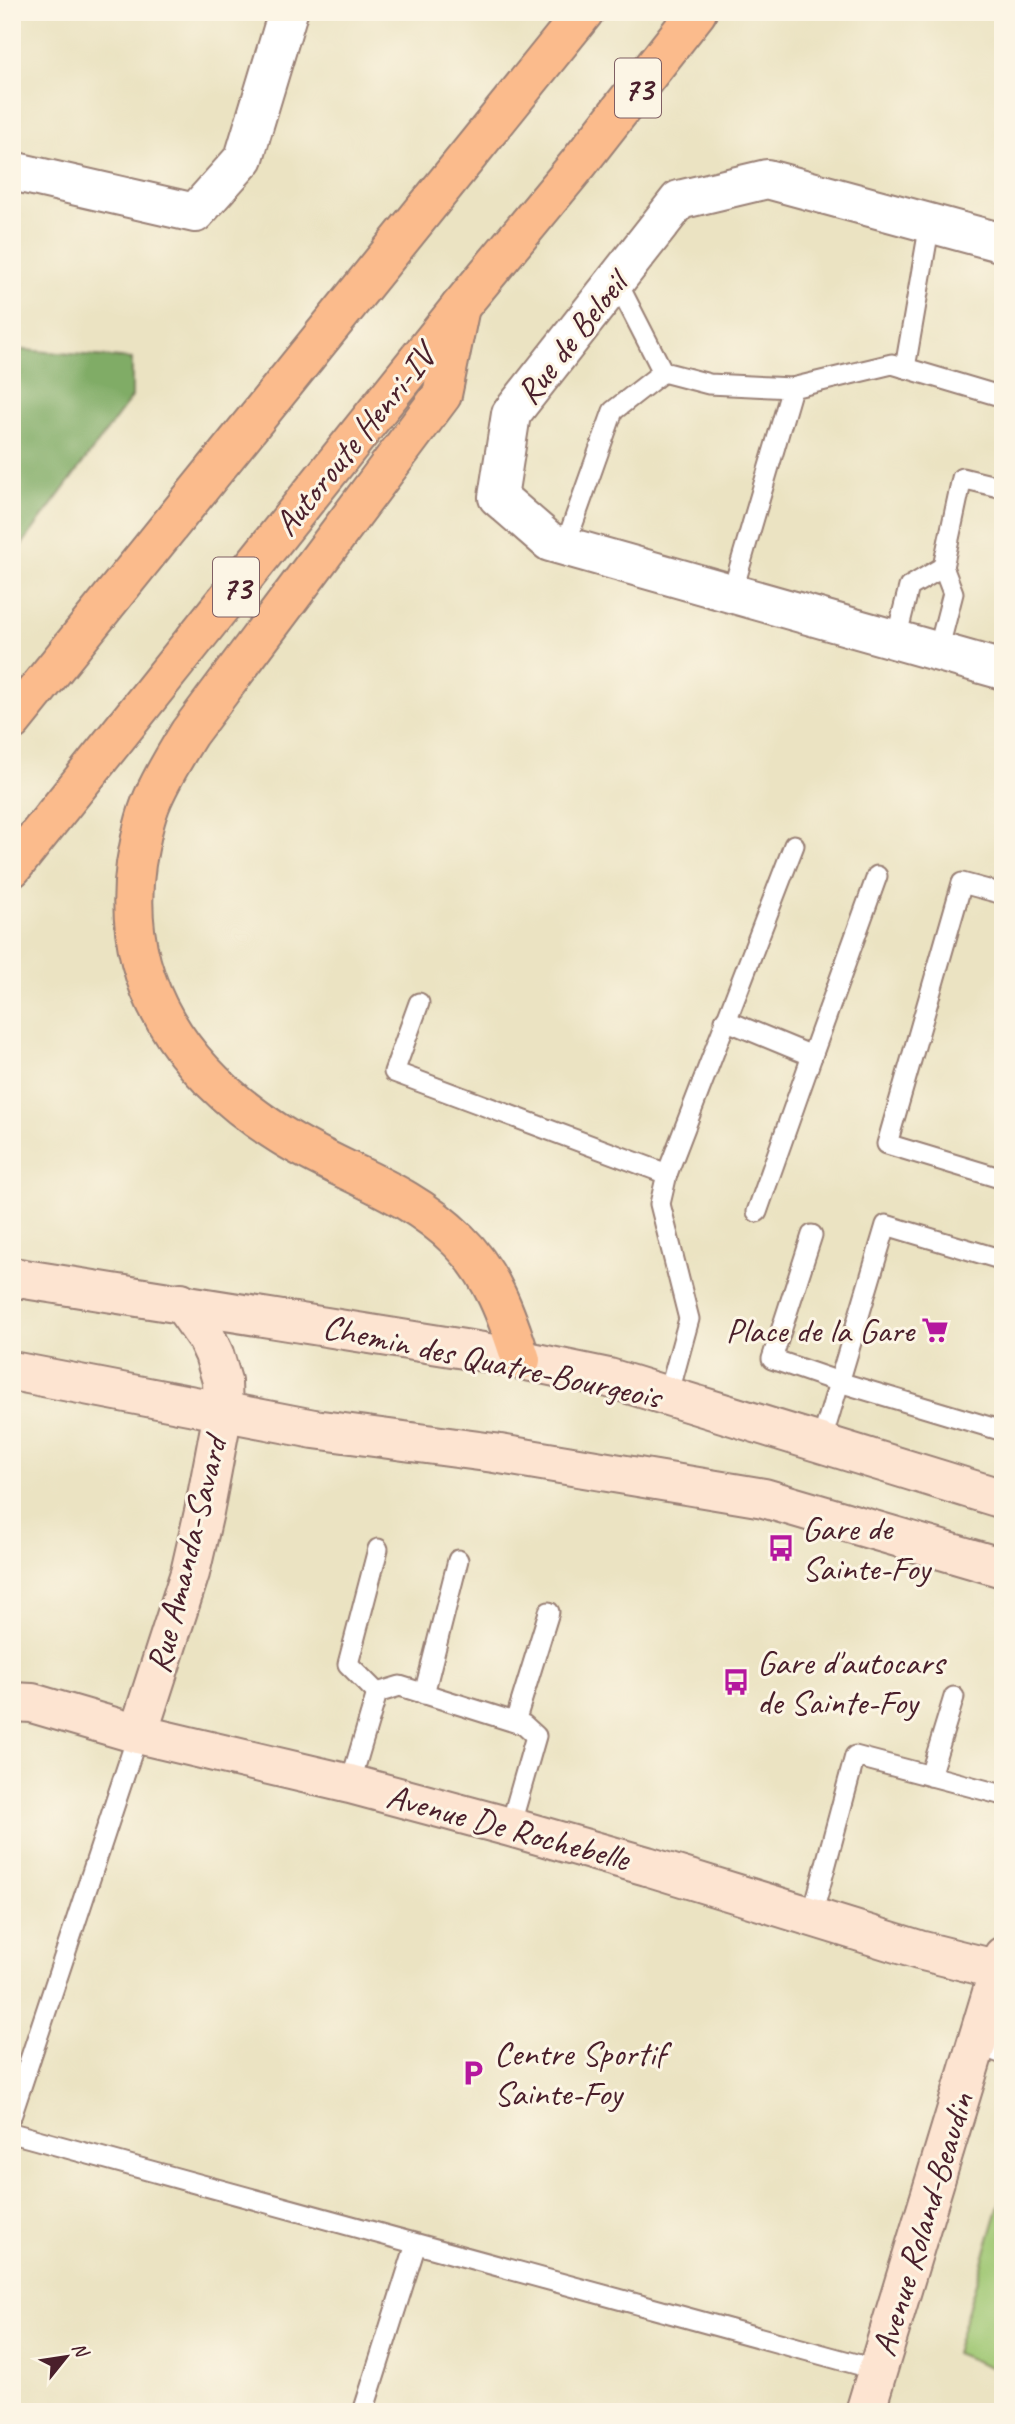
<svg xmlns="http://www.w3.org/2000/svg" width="1015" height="2424" viewBox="0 0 1015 2424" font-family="Caveat,sans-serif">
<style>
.green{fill:#a0c874;stroke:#757450;stroke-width:2}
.forest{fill:#80ac66;stroke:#656648;stroke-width:2}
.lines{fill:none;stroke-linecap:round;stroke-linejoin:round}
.lane-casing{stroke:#9a8176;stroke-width:23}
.street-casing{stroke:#9a8176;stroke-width:42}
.secondary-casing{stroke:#9a8176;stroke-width:42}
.highway-casing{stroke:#9a8176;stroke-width:42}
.lane{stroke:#fff;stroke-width:19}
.street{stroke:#fff;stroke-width:38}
.secondary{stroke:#fde4d1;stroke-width:38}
.highway{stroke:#fbbb8c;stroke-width:38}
.labels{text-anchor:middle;stroke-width:6;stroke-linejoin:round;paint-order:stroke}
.shield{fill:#fcf5e5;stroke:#7f5f63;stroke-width:2}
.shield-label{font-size:33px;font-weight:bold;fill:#4a1f2b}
.street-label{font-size:35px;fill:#4a1f2b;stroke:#fcf5e5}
.poi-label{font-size:35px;fill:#4a1f2b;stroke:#fcf5e5;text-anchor:start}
</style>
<rect width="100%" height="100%" fill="#fcf5e5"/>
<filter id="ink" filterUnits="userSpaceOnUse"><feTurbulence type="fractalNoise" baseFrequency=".0143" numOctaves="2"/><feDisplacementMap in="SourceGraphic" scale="14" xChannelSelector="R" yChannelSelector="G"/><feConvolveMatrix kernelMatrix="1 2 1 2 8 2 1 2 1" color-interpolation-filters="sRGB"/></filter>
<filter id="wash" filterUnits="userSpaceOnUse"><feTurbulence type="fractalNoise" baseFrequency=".00686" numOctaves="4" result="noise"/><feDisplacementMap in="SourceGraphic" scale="28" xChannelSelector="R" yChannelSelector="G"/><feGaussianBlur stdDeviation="1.57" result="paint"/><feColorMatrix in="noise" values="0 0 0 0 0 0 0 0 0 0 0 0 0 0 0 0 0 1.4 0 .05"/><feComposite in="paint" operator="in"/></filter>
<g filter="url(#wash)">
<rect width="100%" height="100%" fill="#ebe3c2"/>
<polygon class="green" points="1003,2192 1003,2372 955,2353"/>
<polygon class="forest" points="12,349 132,359 132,397 12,558"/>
</g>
<g filter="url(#ink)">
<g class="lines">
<defs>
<g id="lane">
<polyline points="616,280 663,372 709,384 792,388"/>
<polyline points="905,368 930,223"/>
<polyline points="565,546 613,411 663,372"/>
<polyline points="732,593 792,388 892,364 1003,397"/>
<polyline points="896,639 909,587 943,567"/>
<polyline points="938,651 953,593 943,567 962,478 1003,488"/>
<polyline points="1003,894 962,883 887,1144 1003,1179"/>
<polyline points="419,1003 394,1072 667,1174 660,1204 689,1319 668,1396"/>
<polyline points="725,1020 812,1056 877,876"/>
<polyline points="667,1174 794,845"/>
<polyline points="757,1212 812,1056"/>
<polyline points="812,1235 772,1359 839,1382 1003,1431"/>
<polyline points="821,1443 886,1225 1003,1260"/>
<polyline points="377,1693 348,1664 378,1549"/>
<polyline points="424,1694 458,1560"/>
<polyline points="515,1722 549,1612"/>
<polyline points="930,1776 954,1697"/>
<polyline points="350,1784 377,1693 400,1686 524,1725 536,1736 510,1827"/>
<polyline points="812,1916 855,1756 1003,1795"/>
<polyline points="976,2044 1003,2054"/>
<polyline points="12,2114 138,1734"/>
<polyline points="12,2133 878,2370"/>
<polyline points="363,2412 416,2244"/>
</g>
<g id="street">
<polyline points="12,171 195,213 244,158 288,12"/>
<polyline points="1003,243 767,179 679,200 511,414 498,497 550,542 1003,670"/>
</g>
<g id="secondary">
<polyline points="12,1277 483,1352 609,1378 1003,1499"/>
<polyline points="12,1371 314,1429 494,1453 764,1498 1003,1568"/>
<polyline points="12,1702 32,1703 138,1734 350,1784 510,1827 647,1866 919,1950 999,1970"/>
<polyline points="138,1734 190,1573 204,1512 223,1412 222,1381 214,1354 207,1339 181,1302"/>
<polyline points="865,2412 1003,1956"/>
</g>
<g id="highway">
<path d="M460,307L442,395L189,733C176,754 163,775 153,798C144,818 140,842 136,864C119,983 184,1074 281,1135C341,1173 407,1189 458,1240C492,1273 507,1316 521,1360"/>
<polyline points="12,721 584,12"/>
<polyline points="12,868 460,307 578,164 697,12"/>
</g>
</defs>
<use href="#lane" class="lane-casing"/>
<use href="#street" class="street-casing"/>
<use href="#secondary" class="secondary-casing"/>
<use href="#highway" class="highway-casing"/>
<use href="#lane" class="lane"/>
<use href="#street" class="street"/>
<use href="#secondary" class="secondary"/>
<use href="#highway" class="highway"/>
</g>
</g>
<defs>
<symbol id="supermarket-bare" viewBox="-9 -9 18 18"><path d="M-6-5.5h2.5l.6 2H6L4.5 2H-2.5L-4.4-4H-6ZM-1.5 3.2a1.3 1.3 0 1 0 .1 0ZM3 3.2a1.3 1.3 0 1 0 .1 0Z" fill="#b5179e" stroke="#fcf5e5" stroke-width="2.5" paint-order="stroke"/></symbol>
<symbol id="bus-bare" viewBox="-9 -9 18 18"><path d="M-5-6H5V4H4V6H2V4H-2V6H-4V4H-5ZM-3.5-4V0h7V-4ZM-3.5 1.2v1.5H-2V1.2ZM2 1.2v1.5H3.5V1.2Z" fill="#b5179e" stroke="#fcf5e5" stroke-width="2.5" paint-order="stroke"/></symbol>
<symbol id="parking-bare" viewBox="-9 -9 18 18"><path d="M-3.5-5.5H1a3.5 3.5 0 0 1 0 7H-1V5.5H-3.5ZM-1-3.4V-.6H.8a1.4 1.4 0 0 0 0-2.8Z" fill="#b5179e" stroke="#fcf5e5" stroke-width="2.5" paint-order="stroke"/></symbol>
</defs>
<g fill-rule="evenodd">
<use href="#supermarket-bare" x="916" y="1311" width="38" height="38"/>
<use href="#bus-bare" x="762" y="1529" width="38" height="38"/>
<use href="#bus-bare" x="717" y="1663" width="38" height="38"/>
<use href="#parking-bare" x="454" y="2054" width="38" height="38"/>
</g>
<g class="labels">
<g class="shield">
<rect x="615" y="58.5" width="46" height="59" rx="5"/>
<rect x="213" y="557.5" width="46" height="59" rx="5"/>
</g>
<g class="shield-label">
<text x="638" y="100">73</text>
<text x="236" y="599">73</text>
</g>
<g class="street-label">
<text transform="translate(571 338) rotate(-52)" y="12">Rue de Beloeil</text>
<text transform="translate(354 440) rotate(-51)" y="12">Autoroute Henri-IV</text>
<text transform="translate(492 1361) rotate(12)" y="12">Chemin des Quatre-Bourgeois</text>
<text transform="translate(186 1555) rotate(-76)" y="12">Rue Amanda-Savard</text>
<text transform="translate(508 1827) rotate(15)" y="12">Avenue De Rochebelle</text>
<text transform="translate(922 2224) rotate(-73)" y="12">Avenue Roland-Beaudin</text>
</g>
<g class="poi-label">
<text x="914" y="1342" text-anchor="end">Place de la Gare</text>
<text x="802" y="1540">Gare de<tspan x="802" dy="40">Sainte-Foy</tspan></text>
<text x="757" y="1674">Gare d'autocars<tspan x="757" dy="40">de Sainte-Foy</tspan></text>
<text x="494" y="2065">Centre Sportif<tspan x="494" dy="40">Sainte-Foy</tspan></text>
</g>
</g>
<rect width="1015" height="2424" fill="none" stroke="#fcf5e5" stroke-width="42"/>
<g transform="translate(66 2357) rotate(60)" stroke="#fcf5e5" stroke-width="5" paint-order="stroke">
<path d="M0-5L12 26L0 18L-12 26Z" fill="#4a1f2b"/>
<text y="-10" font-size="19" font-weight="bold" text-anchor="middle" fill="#4a1f2b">N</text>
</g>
</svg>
